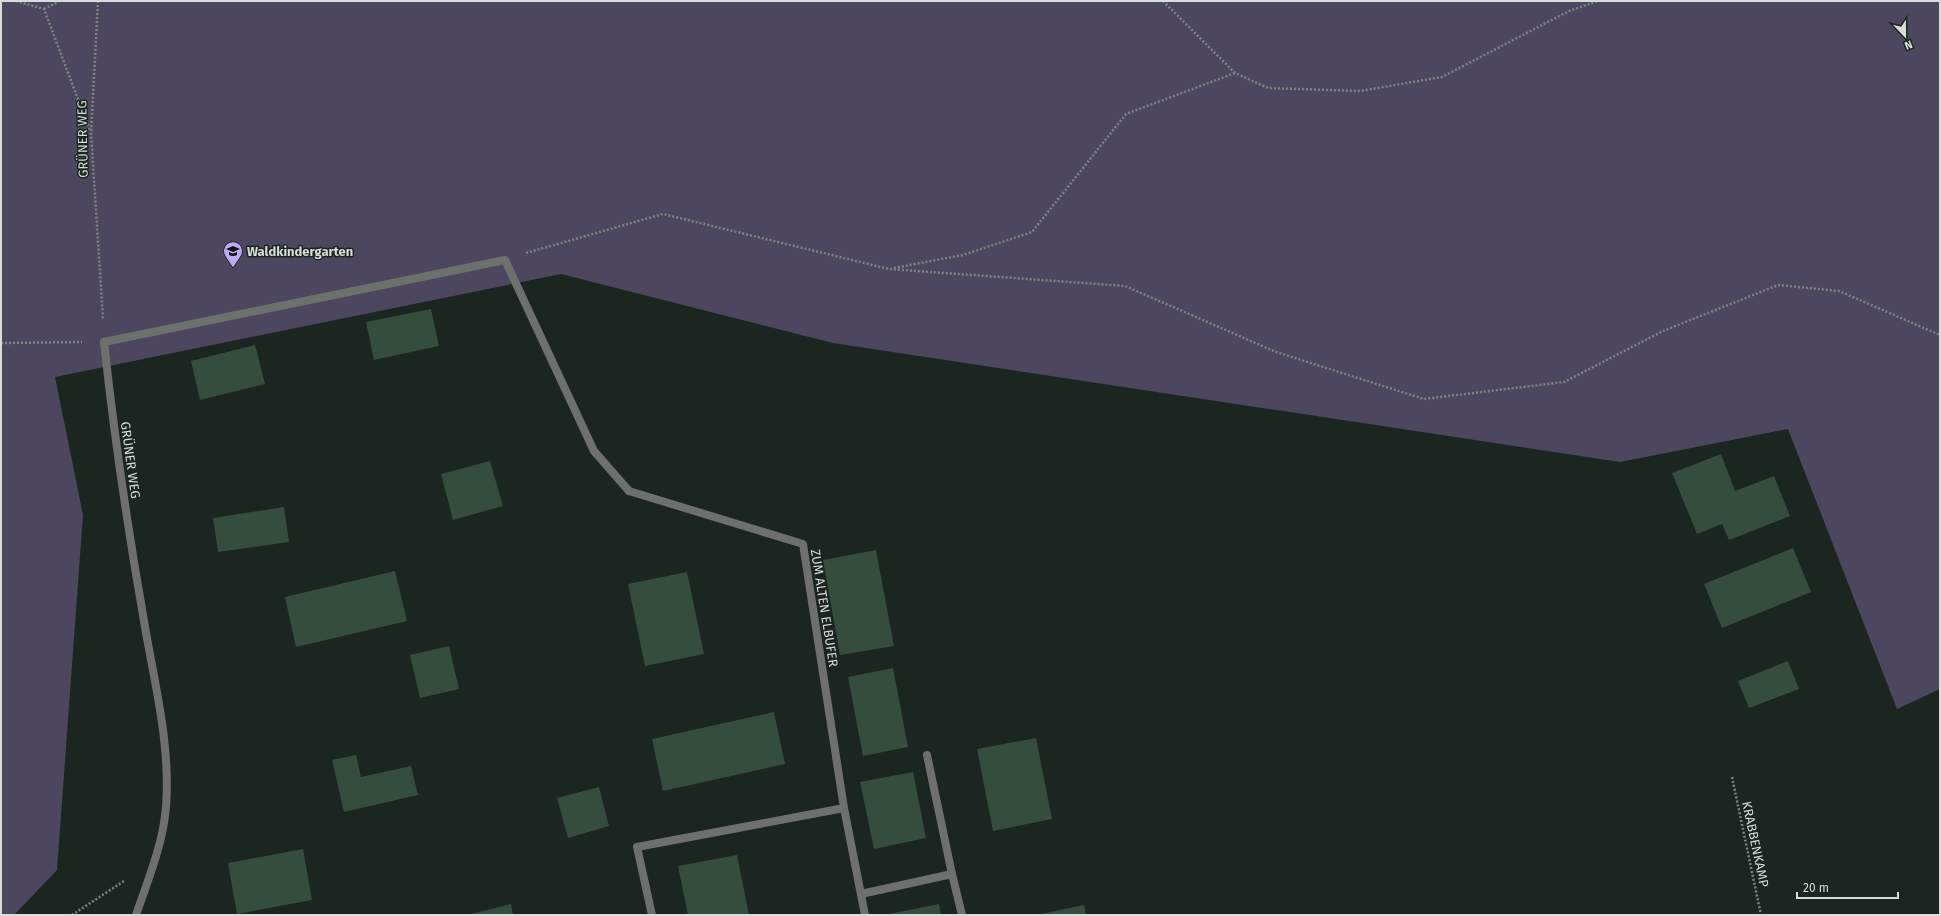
<svg xmlns="http://www.w3.org/2000/svg" width="1941" height="916" viewBox="0 0 1941 916" font-family="'Fira Sans',sans-serif">
<style>
.forest{fill:#4c465f}
.building{fill:#344d3d}
.lines{fill:none;stroke-linecap:round;stroke-linejoin:round}
.path{stroke:#7d8580;stroke-width:2.5;stroke-dasharray:2 2;stroke-linecap:butt}
.service{stroke:#6c716d;stroke-width:8}
.minor{stroke:#6c716d;stroke-width:8}
.labels{text-anchor:middle;stroke-width:3;stroke-linejoin:round;paint-order:stroke}
.street-label{font-size:13px;fill:#d7ddd9;stroke:#1c2620}
.poi-label{font-size:13px;font-weight:bold;fill:#d7ddd9;stroke:#1c2620;text-anchor:start}
</style>
<rect width="100%" height="100%" fill="#1c2620"/>
<polygon class="forest" points="1,1 1940,1 1940,689 1897,709 1788,429 1620,462 833,343 561,274 55,377 83,515 57,870 14,915 1,915"/>
<g class="building">
<polygon points="431,309 439,346 374,360 366,322"/>
<polygon points="255,345 265,384 200,400 191,361"/>
<polygon points="1721,454 1735,491 1774,476 1790,516 1729,540 1722,524 1697,534 1672,473"/>
<polygon points="490,461 503,506 453,520 441,474"/>
<polygon points="284,507 289,542 218,552 213,518"/>
<polygon points="1793,548 1811,592 1722,628 1704,584"/>
<polygon points="876,550 894,646 840,655 823,560"/>
<polygon points="395,571 407,621 296,647 285,597"/>
<polygon points="687,572 704,654 645,666 628,584"/>
<polygon points="449,646 459,689 420,698 410,655"/>
<polygon points="1788,661 1799,689 1749,708 1738,681"/>
<polygon points="893,668 908,747 863,756 848,677"/>
<polygon points="774,712 785,764 663,791 652,739"/>
<polygon points="1036,738 1052,819 993,831 977,749"/>
<polygon points="356,755 361,777 411,766 418,795 344,812 332,760"/>
<polygon points="913,772 926,838 874,849 860,782"/>
<polygon points="599,787 609,826 568,838 557,798"/>
<polygon points="303,849 312,900 237,914 228,863"/>
<polygon points="737,855 749,915 688,915 678,866"/>
<polygon points="511,904 513,915 471,915 471,914"/>
<polygon points="939,904 941,915 889,915 889,914"/>
<polygon points="1084,905 1086,915 1041,915 1041,914"/>
</g>
<g class="lines">
<g class="path">
<polyline points="16,1 44,9 90,131"/>
<polyline points="98,1 91,133 103,319"/>
<polyline points="1163,1 1235,73 1268,88 1360,91 1442,77 1569,11 1598,1"/>
<polyline points="44,9 60,1"/>
<polyline points="526,253 663,214 889,269 1125,286 1276,352 1424,399 1564,382 1663,331 1778,285 1839,291 1940,335"/>
<polyline points="894,268 963,255 1032,232 1126,114 1235,73"/>
<polyline points="1,343 82,342"/>
<polyline points="1732,777 1761,915"/>
<polyline points="72,915 124,881"/>
</g>
<polyline class="service" points="104,342 505,260 594,451 629,491"/>
<g class="minor">
<path d="M104,342C114,434 127,524 143,615C153,678 171,742 166,807C163,844 148,880 136,915"/>
<polyline points="629,491 803,544 844,808 865,915"/>
<polyline points="952,874 962,915"/>
<polyline points="861,894 952,874 927,755"/>
<polyline points="652,915 637,847 844,808"/>
</g>
</g>
<defs>
<symbol id="school-pin" viewBox="-11 -11 22 30"><path d="M0 17L-7.5 6A9.5 9.5 0 1 1 7.5 6Z" fill="#bbaaf6" stroke="#1c2620"/><path d="M0-5L7-2L0 1L-7-2ZM-4 1L0 2.5L4 1V4Q0 6-4 4Z" fill="#111"/></symbol>
</defs>
<g fill-rule="evenodd">
<use href="#school-pin" x="222" y="240" width="22" height="30"/>
</g>
<g class="labels">
<g class="street-label">
<text transform="translate(82 139) rotate(-91)" y="5">GRÜNER WEG</text>
<text transform="translate(131 460) rotate(82)" y="5">GRÜNER WEG</text>
<text transform="translate(825 608) rotate(81)" y="5">ZUM ALTEN ELBUFER</text>
<text transform="translate(1756 844) rotate(78)" y="5">KRABBENKAMP</text>
</g>
<g class="poi-label">
<text x="247" y="256">Waldkindergarten</text>
</g>
</g>
<rect width="1941" height="916" fill="none" stroke="#d7ddd9" stroke-width="4"/>
<g transform="translate(1905 36) rotate(158)" stroke="#1c2620" stroke-width="3" paint-order="stroke">
<path d="M0-3L7 15L0 10L-7 15Z" fill="#d7ddd9"/>
<text y="-6" font-size="11" font-weight="bold" text-anchor="middle" fill="#d7ddd9">N</text>
</g>
<path d="M1797 892v6h101v-6" fill="none" stroke="#d7ddd9" stroke-width="2"/>
<text x="1803" y="892" font-size="12" fill="#d7ddd9" stroke="#1c2620" stroke-width="3" paint-order="stroke">20 m</text>
</svg>
